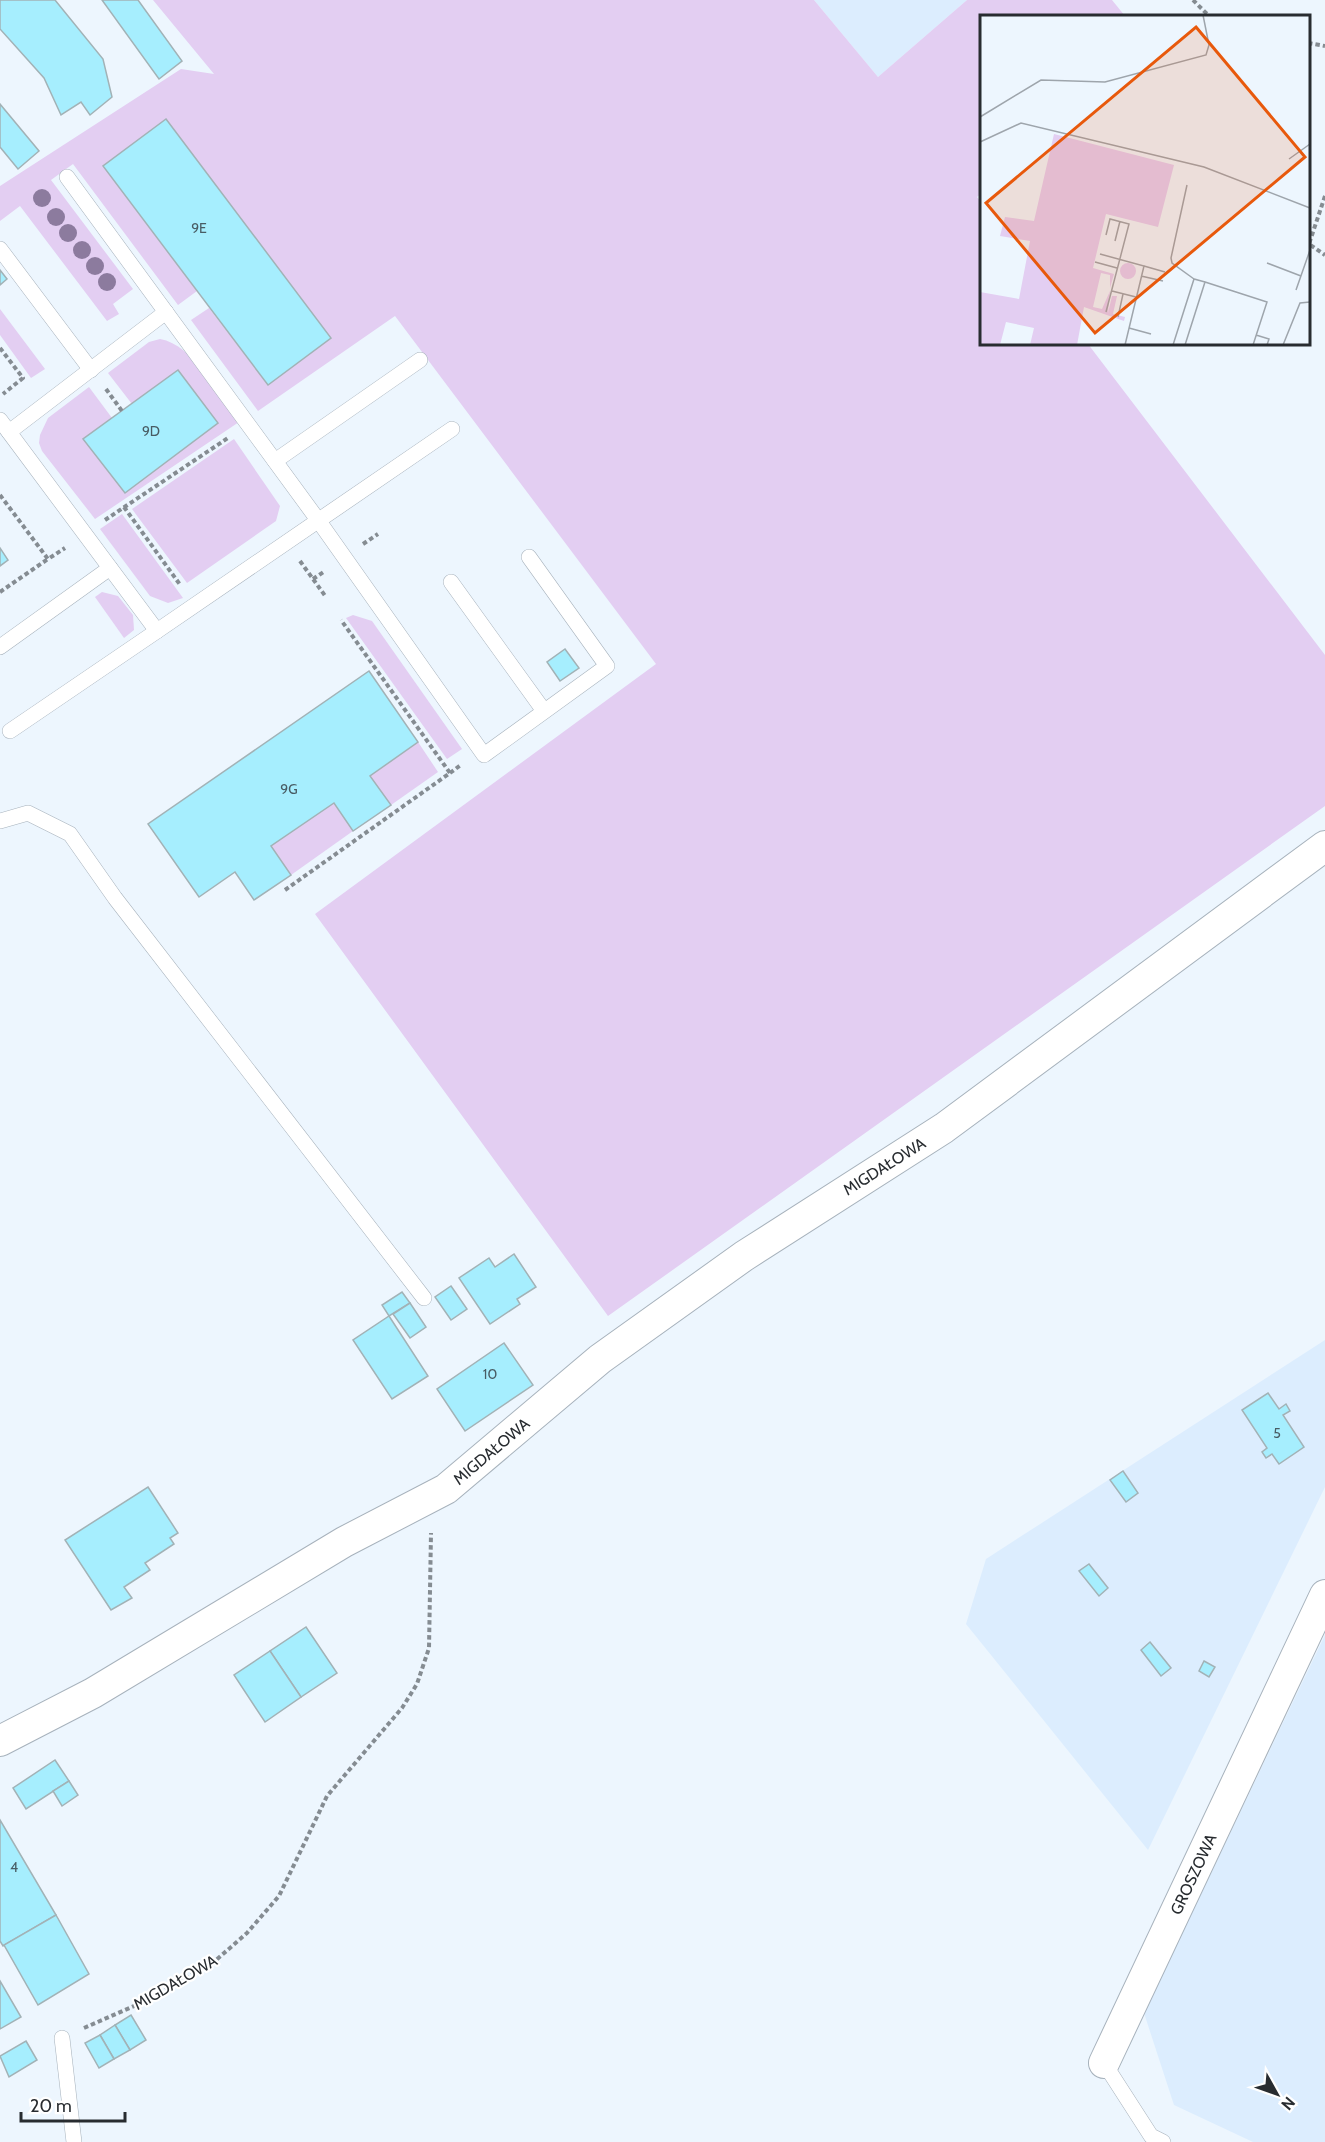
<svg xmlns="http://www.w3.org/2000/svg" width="1325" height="2142" viewBox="0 0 1325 2142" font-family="Cabin,sans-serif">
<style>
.built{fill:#dcedfe}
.green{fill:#e3cef2}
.building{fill:#a6eefe;stroke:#a2b2b6;stroke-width:1.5}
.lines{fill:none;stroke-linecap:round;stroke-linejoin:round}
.service-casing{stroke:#a7b2bc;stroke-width:16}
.minor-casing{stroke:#a7b2bc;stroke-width:32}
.path{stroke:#858c92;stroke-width:4;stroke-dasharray:4.5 3;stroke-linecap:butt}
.service{stroke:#fff;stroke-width:15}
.minor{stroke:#fff;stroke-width:30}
.tree{fill:#8c7b9e}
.labels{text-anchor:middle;stroke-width:4.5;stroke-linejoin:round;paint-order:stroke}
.number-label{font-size:14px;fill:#485c64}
.street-label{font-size:16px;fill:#282c30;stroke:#fff}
.inset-road{fill:none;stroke:#9ea5ac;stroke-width:1.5}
.view{fill:#e8590c;fill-opacity:0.15;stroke:#e8590c;stroke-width:3}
.inset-edge{fill:none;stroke:#282c30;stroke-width:3}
</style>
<rect width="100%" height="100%" fill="#edf6fe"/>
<g class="built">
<polygon points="814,0 967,0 878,77"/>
<polygon points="1325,1340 1325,1487 1148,1850 966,1624 986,1559"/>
<polygon points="1325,1635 1325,2142 1253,2142 1174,2105 1144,2013"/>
</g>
<g class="green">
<polygon points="153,0 814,0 878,77 967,0 1112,0 1125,16 982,16 982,193 977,197 982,203 982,344 1088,344 1325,655 1325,806 608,1316 315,914 656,664 395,316 258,411 191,320 209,308 268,385 330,338 166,119 103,166 197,291 178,305 73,164 51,180 133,289 113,304 119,314 107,321 20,206 0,221 0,186 181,69 214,74"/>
<polygon points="0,309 45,369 31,378 0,335"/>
<path d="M160,339C194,345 219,395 239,422L95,519L42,451L39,443L40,435L48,418L89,387L112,418L125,493L218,423L178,370L132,404L108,373L149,342Z"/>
<polygon points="234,439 280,506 276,521 187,583 132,509"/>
<polygon points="122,514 183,598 168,603 150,596 100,529"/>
<polygon points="102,592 118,596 133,615 134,630 124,638 95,597"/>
<polygon points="353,615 372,621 462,749 447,759 346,618"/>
<polygon points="418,742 438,772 391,805 370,776"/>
<polygon points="334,803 353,831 291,875 271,846"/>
</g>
<g class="building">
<polygon points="0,0 55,0 103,59 112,97 90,115 81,102 61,115 44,78 0,29"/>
<polygon points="102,0 138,0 182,61 159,79"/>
<polygon points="0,104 39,151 18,169 0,147"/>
<polygon points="166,119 331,338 268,385 103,166"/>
<polygon points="0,270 7,279 0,285"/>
<polygon points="178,370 218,423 125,493 83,439"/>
<polygon points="0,548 8,560 0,566"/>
<polygon points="565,649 579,668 560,681 547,662"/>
<polygon points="369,671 418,742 370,776 391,805 353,831 334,803 271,846 291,875 254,900 235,872 199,897 148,824"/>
<polygon points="514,1254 536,1287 517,1299 520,1304 490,1324 459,1278 489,1258 495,1267"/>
<polygon points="451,1286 467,1309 451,1320 435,1297"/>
<polygon points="402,1292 410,1303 389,1316 382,1305"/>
<polygon points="410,1303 426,1327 410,1338 393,1314"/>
<polygon points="389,1316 428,1376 392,1399 353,1340"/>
<polygon points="504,1343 533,1385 465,1431 437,1389"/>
<polygon points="1268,1393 1279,1409 1286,1404 1290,1411 1283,1415 1304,1447 1279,1464 1272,1454 1266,1458 1262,1452 1267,1448 1242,1410"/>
<polygon points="1123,1471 1138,1493 1126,1502 1110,1480"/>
<polygon points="148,1487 178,1533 170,1538 174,1544 145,1563 150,1570 124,1587 132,1598 111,1610 65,1540"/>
<polygon points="1089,1564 1108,1588 1099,1596 1079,1571"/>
<polygon points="306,1627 337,1673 301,1697 270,1651"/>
<polygon points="1150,1642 1171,1668 1161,1676 1141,1650"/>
<polygon points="270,1651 301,1697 265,1722 234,1675"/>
<polygon points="1204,1661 1215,1667 1209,1677 1199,1671"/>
<polygon points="55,1760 69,1781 26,1809 13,1788"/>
<polygon points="69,1781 78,1795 62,1806 53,1791"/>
<polygon points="0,1820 56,1915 3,1946 0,1941"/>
<polygon points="56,1915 89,1974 38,2005 4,1945"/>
<polygon points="0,1981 21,2017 0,2029"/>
<polygon points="131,2015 146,2040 130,2050 115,2025"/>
<polygon points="115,2025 130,2050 114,2059 100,2035"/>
<polygon points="100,2035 114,2059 99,2068 85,2043"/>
<polygon points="26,2041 37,2060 9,2077 0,2056"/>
</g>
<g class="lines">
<defs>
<g id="service">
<polyline points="67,177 318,520 484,755 607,666 529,557"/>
<polyline points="0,249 91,370"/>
<polyline points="0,420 157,631 452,429"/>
<polyline points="9,432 166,312"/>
<polyline points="275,461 420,360"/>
<polyline points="451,582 544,711"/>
<polyline points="0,647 110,568"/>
<polyline points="10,731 157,631"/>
<polyline points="0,821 28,813 70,834 115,898 424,1298"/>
<polyline points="62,2038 74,2142"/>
<polyline points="1104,2063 1151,2136 1163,2142"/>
</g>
<g id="minor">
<polyline points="0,1741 93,1693 344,1542 446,1489 600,1359 744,1256 944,1128 1325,846"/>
<polyline points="1104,2063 1325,1595"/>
</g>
</defs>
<use href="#service" class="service-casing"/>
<use href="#minor" class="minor-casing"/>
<g class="path">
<polyline points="1193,0 1209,16"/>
<polyline points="1308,43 1325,46"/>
<polyline points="1325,196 1309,244 1325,255"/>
<polyline points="0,348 23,378 3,394"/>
<polyline points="106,389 122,411"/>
<polyline points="0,495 48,559 65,548"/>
<polyline points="124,507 181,586"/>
<polyline points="105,520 228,438"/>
<polyline points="363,544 378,534"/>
<polyline points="300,561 326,597"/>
<polyline points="313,579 325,571"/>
<polyline points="0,592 48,559"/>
<polyline points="450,773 462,764"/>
<polyline points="285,890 450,773 341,620"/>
<polyline points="84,2028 150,1999 215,1961 247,1933 279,1896 327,1796 402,1708 417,1684 429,1648 431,1533"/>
</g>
<use href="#service" class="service"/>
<use href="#minor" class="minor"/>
</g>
<g class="tree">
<circle cx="42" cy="198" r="9"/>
<circle cx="56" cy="217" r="9"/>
<circle cx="68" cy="233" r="9"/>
<circle cx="82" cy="250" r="9"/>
<circle cx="95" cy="266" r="9"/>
<circle cx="107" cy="282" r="9"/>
</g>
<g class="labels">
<g class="number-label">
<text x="199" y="233">9E</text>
<text x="151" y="436">9D</text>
<text x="289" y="794">9G</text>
<text x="490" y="1379">10</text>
<text x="1277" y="1438">5</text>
<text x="14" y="1872">4</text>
</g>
<g class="street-label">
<text transform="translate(884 1166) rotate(-32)" y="6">MIGDAŁOWA</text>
<text transform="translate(491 1451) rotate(-40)" y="6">MIGDAŁOWA</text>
<text transform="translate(1193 1874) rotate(-65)" y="6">GROSZOWA</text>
<text transform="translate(175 1982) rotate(-30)" y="6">MIGDAŁOWA</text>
</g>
</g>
<g transform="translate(980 15)">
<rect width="330" height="330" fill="#edf6fe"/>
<path d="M74,119L194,150L178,212L126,199L113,253L134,259L130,273V260L121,258L113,292L122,294L130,276L128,298L132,281H137L133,299L145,302L144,306L104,292L97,330H50L54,313L26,307L20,330H0V277L39,284L50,226L20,221L25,202L54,206ZM140 256a8 8 0 1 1 16 0a8 8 0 1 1-16 0Z" fill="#e3cef2"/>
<path class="inset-road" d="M0,102L61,65L125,67L226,40L229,30L223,0M0,127L41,108L224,152L330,193M309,144L330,129M207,170L191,243L192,248L214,264M126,220L130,204L149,209L126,297M135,226L140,206M120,239L164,251L145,330M115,247L137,253M287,248L321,261M164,251L185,257M161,261L183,266M316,275L330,235M132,276L156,282M138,302L143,279M149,313L171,319M276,320L289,324L287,330M193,330L214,264L225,267M205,330L225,267L287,287L273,330M303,330L320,288L330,287"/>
<path class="view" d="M216,12L325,142L115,318L6,188Z"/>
<rect width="330" height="330" class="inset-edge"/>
</g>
<g transform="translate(1277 2094) rotate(130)" stroke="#ffffff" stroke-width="4.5" paint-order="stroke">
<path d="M0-4.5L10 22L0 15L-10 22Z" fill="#282c30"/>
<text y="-9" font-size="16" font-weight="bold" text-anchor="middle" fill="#282c30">N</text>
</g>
<path d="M21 2112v9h104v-9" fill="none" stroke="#282c30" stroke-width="3"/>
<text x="30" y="2112" font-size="18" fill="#282c30" stroke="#ffffff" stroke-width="4.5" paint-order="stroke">20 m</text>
</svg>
